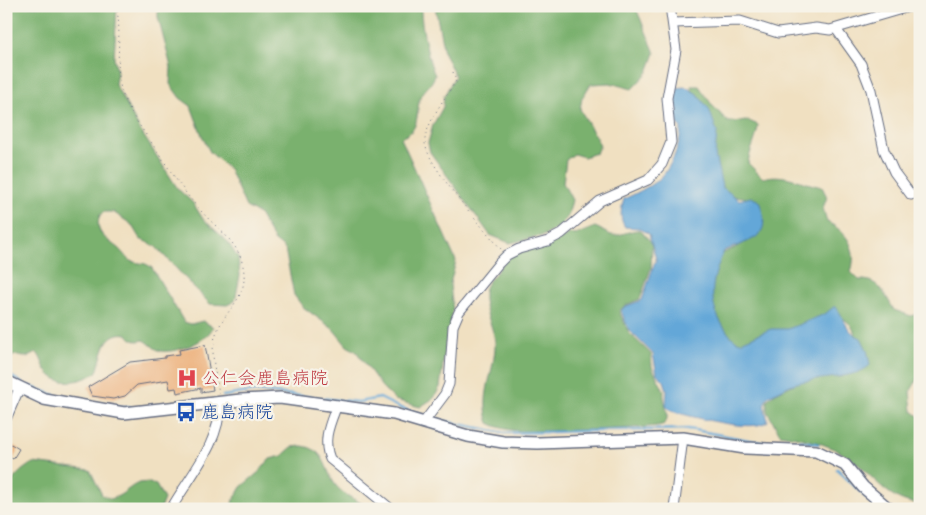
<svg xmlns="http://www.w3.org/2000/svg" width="926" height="515" viewBox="0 0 926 515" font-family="Caveat,'Klee One',sans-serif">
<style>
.forest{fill:#7ab16e;stroke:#4a7066}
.water{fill:#63a7d8;stroke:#3f6b9b}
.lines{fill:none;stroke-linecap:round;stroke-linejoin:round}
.stream{stroke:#63a7d8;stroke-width:2.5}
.building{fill:#edb481}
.street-casing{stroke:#666d81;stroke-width:11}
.secondary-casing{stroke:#666d81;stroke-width:14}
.path{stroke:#666d81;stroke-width:1;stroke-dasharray:1 4;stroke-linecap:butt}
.street{stroke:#fff;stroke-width:9}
.secondary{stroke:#fff;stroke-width:11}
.labels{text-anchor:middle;stroke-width:4.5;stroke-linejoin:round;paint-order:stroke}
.health-label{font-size:18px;fill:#be3a42;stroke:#f7f3e8;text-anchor:start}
.transit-label{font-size:18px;fill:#164399;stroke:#f7f3e8;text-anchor:start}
</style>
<rect width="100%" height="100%" fill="#f7f3e8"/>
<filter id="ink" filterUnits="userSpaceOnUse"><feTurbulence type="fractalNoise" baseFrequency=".02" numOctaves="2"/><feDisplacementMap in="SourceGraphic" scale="10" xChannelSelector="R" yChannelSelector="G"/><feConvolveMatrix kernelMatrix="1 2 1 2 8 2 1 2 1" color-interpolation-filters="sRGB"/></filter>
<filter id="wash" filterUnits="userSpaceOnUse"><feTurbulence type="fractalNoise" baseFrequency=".0096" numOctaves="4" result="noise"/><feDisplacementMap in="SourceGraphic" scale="20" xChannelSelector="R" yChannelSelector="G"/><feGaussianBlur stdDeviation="1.12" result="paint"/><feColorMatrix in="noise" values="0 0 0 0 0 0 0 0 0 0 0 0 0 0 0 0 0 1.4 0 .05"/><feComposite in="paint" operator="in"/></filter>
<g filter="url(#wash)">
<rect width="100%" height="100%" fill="#f0e0c1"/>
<g class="forest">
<path d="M6,6H117L114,58L117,72L115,84L140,130L178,189L193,203L203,219L227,241L238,258L240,275L235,301L227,305L210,304L155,246L140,239L131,224L113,212H104L100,215C93,233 107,239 119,249C123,253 128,261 134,262C142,264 145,262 152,268L184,322L191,324L203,321L213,327C207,342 177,353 161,351C155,350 150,343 144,340C136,342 131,341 127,334C103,330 103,355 97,372C83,382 57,388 46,370C42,364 41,356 36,352C29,358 24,358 15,355L6,360Z"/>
<path d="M158,6H421C420,20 428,62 435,75C432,84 427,87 422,94C415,105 421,126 408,134C406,136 403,136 401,138L456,261L450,284L453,311L447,334L440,387L434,398L420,407L395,400L382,387L356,351L347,346L333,329L303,307L294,295L285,249L274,240L259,214L246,207L229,169L210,152L203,138L191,106L180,98L170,84L171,67L158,17Z"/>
<polygon points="435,6 635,6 655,53 648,72 632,89 610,83 591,84 582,98 580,109 600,145 596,153 584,157 574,154 566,160 563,183 572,200 568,216 559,227 545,235 510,243 490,235 430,152 428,143 433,125 443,107 444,96 455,76 444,53"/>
<path d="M691,86H699L712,105L728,122L749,121L758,125C757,139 750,149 748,163L763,178C783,172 802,183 822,187L827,197L823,208L827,222C848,232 858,250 851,272L859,280C880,279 885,295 894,310L911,316L920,313V375L910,392L912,411L920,417V504C886,502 873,473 847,456C827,443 803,438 780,434L767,411V400L774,394L806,378L827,375L840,377L857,372L865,354L851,325L836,312L750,343L732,341L711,311L710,294L719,255L735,248L752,236L754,202L743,197L727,196L718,186Z"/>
<path d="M595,227C601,229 605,233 611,235C620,237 628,230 640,230L652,243L651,268L640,299L626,305L619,311L629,333L651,354L652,367L664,391C662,401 672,416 664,424C660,429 546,431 531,431C516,431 502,430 489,423C480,397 493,375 495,349C497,330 482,312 484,293C484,285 490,280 495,274C500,267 505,259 513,255C532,245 553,247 570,233L575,235Z"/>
<path d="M302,446C328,449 324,473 338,488C348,498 359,501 371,509H233L232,503L241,487L259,472L270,459L282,456L292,447Z"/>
<path d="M33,463L90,470L102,495L111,499C131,493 133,476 156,485L164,499L160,509H6C6,487 13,474 33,463Z"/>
</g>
<path class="water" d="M686,87L697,94L709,109L717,132L715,155L722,187L739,200L751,197L759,201C773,239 754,238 724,251C712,278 706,301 724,327C728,333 733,341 741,342L771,329H788L825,314L835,306C845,317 845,332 861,338L867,350L870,365C856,379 818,377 797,383C790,384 785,388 779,391C770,395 767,395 764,405L768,421C754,434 690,416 671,411L666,406L667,390L664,381L657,374L653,354L629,330L621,311L624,307L642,300L656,259L649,234L639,228L625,227C619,218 621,209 624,199C635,194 647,188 658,180C670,171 681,143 681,128C670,117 670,102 672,88Z"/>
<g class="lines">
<g class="stream">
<polyline points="6,373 22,383"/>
<polyline points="29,386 55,395"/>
<polyline points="223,396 255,391 358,402 380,398 398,407 425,416"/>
<polyline points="117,406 131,407"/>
<polyline points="430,418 504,433 689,429 765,443"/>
<polyline points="770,444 801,441 818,444"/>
<polyline points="837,469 878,509"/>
</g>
</g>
<g id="blocks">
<g class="building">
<polygon points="205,345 213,390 201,392 201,388 177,393 176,388 170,389 168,380 137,385 125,396 113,399 92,396 88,387 130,362 165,358 165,356 180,354 179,350"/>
<polygon points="6,441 19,449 13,459 6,455"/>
</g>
</g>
</g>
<g filter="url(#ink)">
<use href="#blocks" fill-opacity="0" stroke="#666d81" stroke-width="1"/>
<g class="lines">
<defs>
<g id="street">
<polyline points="673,23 740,21 778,33 816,28 830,30 912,6"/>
<polyline points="836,29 861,64 871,90 884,150 894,172 911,195 920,192"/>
<path d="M337,405C330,424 322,439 330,459L391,509"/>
<polyline points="6,419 19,389"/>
<polyline points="424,422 445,394 449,384 453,326 459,312 499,263 507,255 519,249 548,241 561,234 600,201 648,180 662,164 671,142 667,98 676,50 670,6"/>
<path d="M171,509C190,475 220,444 220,403"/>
<polyline points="674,509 683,438"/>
</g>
<g id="secondary">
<polyline points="918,6 920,15"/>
<polyline points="6,381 44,399 124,413 241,400 280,398 394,414 468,436 503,442 538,443 683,438 745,448 816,451 845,465 863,487 889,509"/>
</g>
</defs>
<use href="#street" class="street-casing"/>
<use href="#secondary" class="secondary-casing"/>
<g class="path">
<path d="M116,6C124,38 111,72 126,103C133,118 144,131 153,145C169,168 183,192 202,212C216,228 236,240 242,262C252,299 224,307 215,337C210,355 216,375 219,393"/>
<path d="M453,72L456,81C446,96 428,121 425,139C421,160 486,231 501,249"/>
</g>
<use href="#street" class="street"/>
<use href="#secondary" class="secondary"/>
</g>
</g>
<defs>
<symbol id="hospital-bare" viewBox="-9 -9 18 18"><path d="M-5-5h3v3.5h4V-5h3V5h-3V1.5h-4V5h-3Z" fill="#e0444e" stroke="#f7f3e8" stroke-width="2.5" paint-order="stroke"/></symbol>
<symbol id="bus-bare" viewBox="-9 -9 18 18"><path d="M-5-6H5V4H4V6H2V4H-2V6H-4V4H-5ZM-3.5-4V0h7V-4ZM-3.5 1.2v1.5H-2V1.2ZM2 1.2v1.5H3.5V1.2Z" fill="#1a4fb4" stroke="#f7f3e8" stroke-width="2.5" paint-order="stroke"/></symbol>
</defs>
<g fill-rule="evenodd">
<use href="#hospital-bare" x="173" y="364" width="28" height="28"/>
<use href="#bus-bare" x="172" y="398" width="28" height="28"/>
</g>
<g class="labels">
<g class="health-label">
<text x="202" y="384">公仁会鹿島病院</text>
</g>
<g class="transit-label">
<text x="201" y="418">鹿島病院</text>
</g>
</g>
<rect width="926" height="515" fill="none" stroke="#f7f3e8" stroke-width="25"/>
</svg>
